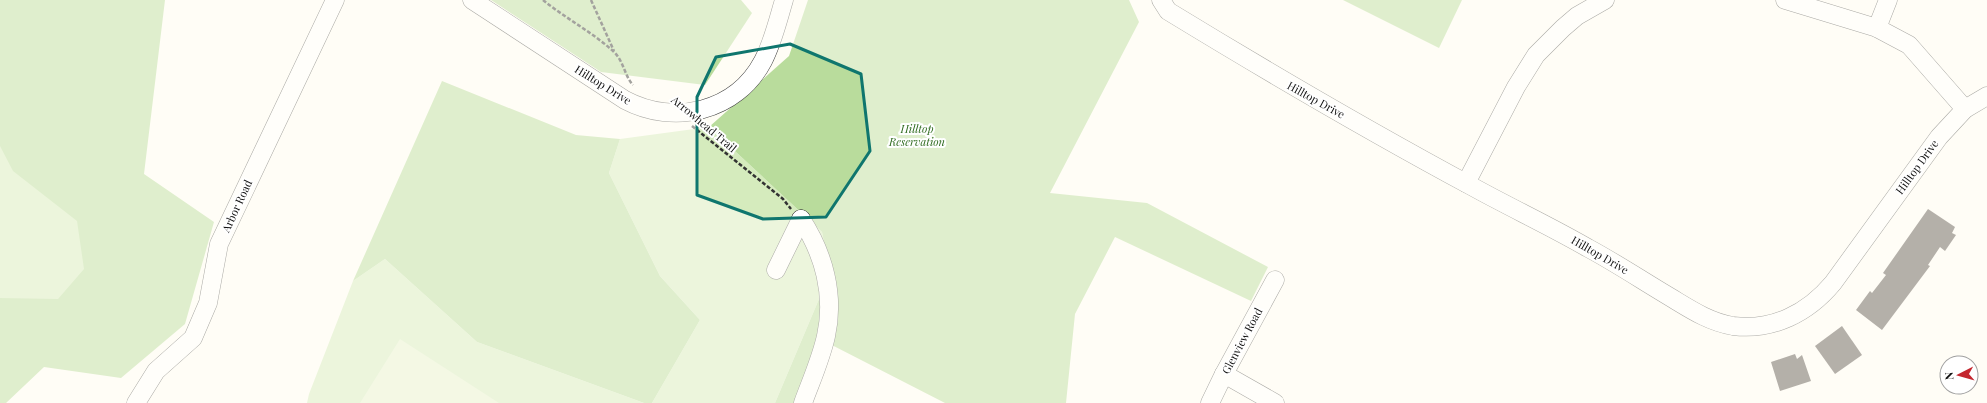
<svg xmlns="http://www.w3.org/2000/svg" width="1987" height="403" viewBox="0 0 1987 403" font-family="'Playfair Display',serif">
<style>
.green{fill:#d5ebbd}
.forest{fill:#b9dc9c}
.pitch{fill:#e6f2cf}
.building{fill:#5a524d}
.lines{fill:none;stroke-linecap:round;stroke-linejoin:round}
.minor-casing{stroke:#444;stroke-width:19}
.path{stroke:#333;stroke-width:2.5;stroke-dasharray:4 2;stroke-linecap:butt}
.minor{stroke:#fff;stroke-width:18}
.marked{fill:none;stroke:#0f766e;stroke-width:3;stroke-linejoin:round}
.labels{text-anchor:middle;stroke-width:4;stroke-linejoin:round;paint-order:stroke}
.street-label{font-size:11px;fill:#111;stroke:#fff}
.park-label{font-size:11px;font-style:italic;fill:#2f6b1f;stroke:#fff}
</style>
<rect width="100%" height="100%" fill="#fffdf5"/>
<g class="green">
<polygon points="0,0 107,154 198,227 42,346 0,373"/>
<polygon points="709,127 822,232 830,273 775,403 652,403 700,320 660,276 609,173 620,139"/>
<polygon points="385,259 477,342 644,403 307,403 309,394 353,281"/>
</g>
<g class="forest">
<polygon points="0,0 165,0 144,174 214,222 185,324 121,378 44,367 6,403 0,403 0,298 58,299 84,269 77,221 13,171 0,146"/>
<polygon points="491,0 741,0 752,13 705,85 601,72"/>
<polygon points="808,0 1129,0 1139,22 1050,193 1147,203 1268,267 1251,301 1115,237 1075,314 1066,403 945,403 822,340 797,403 775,403 830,273 822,232 709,127 789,56"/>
<polygon points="1343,0 1462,0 1439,48"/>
<polygon points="442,81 576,135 620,139 609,173 660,276 700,320 652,403 644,403 477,342 385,259 353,281"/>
</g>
<polygon class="pitch" points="400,339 499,403 360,403"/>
<g class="building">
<polygon points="1928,209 1955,227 1952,233 1956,235 1945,251 1940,247 1928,265 1930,266 1882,330 1856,310 1870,291 1872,293 1886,275 1883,273"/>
<polygon points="1842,326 1862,355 1835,374 1815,346"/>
<polygon points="1795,354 1797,359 1802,355 1811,381 1780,391 1771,362"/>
</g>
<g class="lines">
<defs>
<g id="minor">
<path d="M472,0L625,100C674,126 736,112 763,61C773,42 778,20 784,0"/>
<path d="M1161,0L1168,11C1268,72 1369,131 1473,187C1511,208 1550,226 1588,248C1616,263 1643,281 1670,297C1690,309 1709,322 1733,326C1773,331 1808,313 1833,283L1939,137L1965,109L1987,96"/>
<polyline points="1785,0 1877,28 1909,45 1965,109"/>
<polyline points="1877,28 1888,0"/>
<polyline points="1466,183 1516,87 1536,55 1563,28 1577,16 1605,0"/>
<path d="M801,219C824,254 835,295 826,336C821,359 811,381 803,403"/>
<polyline points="776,270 801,219"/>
<polyline points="1224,374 1275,403"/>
<polyline points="136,403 156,371 193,338 208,303 219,244 335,0"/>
<polyline points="1210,403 1224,374 1275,280"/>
</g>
</defs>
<use href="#minor" class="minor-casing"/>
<g class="path">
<path d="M543,0C565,18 592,32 613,51C624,61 624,75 633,85"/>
<polyline points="591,0 614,51"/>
<polyline points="692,126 783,199 791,209"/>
</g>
<use href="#minor" class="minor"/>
</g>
<path d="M0 0H1987V403H0ZM790,44L861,74L870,151L826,217L763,219L697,195V97L716,57Z" fill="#fffdf5" fill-opacity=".55" fill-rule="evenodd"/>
<path class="marked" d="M790,44L861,74L870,151L826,217L763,219L697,195V97L716,57Z"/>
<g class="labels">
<g class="street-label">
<text transform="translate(603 85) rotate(32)" y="4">Hilltop Drive</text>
<text transform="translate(1316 100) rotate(29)" y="4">Hilltop Drive</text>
<text transform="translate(704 124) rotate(40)" y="4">Arrowhead Trail</text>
<text transform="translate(1917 167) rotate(-54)" y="4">Hilltop Drive</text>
<text transform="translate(237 206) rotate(-65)" y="4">Arbor Road</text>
<text transform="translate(1600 255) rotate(30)" y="4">Hilltop Drive</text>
<text transform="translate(1242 341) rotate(-62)" y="4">Glenview Road</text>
</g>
<g class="park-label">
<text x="917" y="133">Hilltop<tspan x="917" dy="13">Reservation</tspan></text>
</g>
</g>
<g transform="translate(1959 375) rotate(264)"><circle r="19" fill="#ffffff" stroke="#a0a0a0"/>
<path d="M0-3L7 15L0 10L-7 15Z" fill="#c4262e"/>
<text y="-6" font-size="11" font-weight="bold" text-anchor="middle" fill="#111111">N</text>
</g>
</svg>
